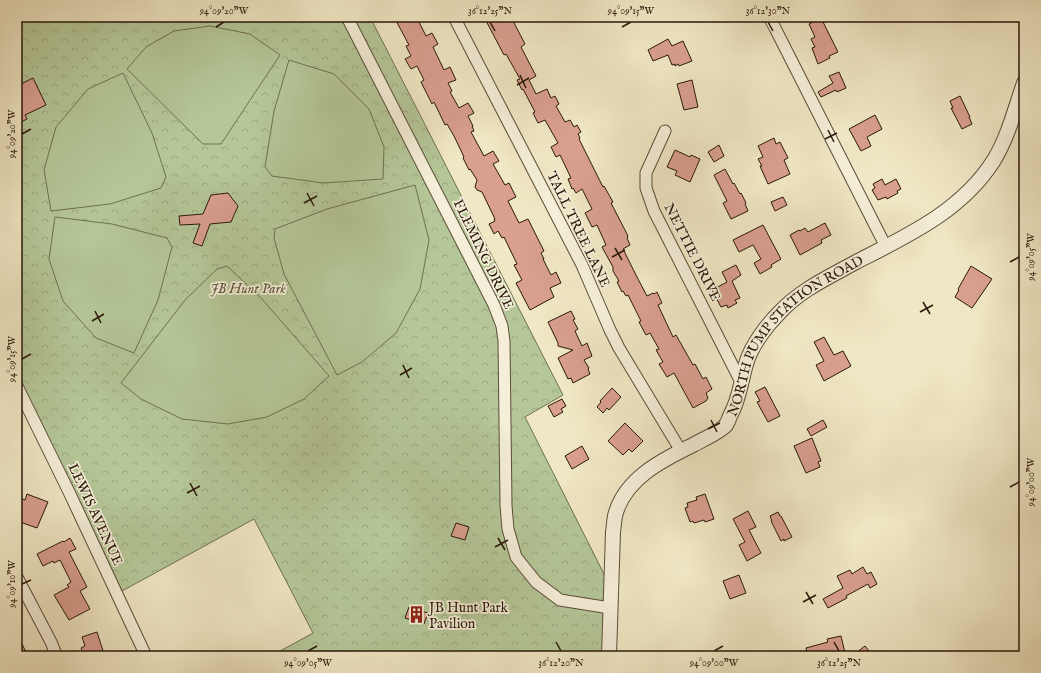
<svg xmlns="http://www.w3.org/2000/svg" width="1041" height="673" viewBox="0 0 1041 673" font-family="'IM FELL English',serif">
<style>
.park{fill:url(#park-crowns);stroke:#6f7051}
.pitch{fill:#b5c798;stroke:#6f7051}
.building{fill:#d99f8f;stroke:#29180a}
.lines{fill:none;stroke-linecap:round;stroke-linejoin:round}
.minor-casing{stroke:#5b4c38;stroke-width:13}
.tertiary-casing{stroke:#5b4c38;stroke-width:16}
.minor{stroke:#f5efd9;stroke-width:11}
.tertiary{stroke:#f5efd9;stroke-width:14}
.ticks{fill:none;stroke:#29180a;stroke-width:1.5}
.labels{text-anchor:middle;stroke-width:3.5;stroke-linejoin:round;paint-order:stroke}
.street-label{font-size:14px;fill:#29180a;stroke:#f5efd9}
.park-label{font-size:14px;font-style:italic;fill:#5a553c;stroke:#f5efd9}
.poi-label{font-size:14px;fill:#29180a;stroke:#f5efd9;text-anchor:start}
.neatline{fill:none;stroke:#29180a;stroke-width:1.5}
.ticks-label{font-size:10px;text-anchor:middle;fill:#29180a}
</style>
<defs>
<pattern id="park-crowns" width="20" height="18" patternUnits="userSpaceOnUse"><rect width="20" height="18" fill="#b5c798"/><path d="M2 6a3 3 0 1 1 6 0M12 15a3 3 0 1 1 6 0" fill="none" stroke="#9caa82"/></pattern>
</defs>
<rect width="100%" height="100%" fill="#f0e7c4"/>
<filter id="stains"><feTurbulence type="fractalNoise" baseFrequency=".005" numOctaves="4"/><feColorMatrix values="0 0 0 0 .2 0 0 0 0 .09 0 0 0 0 .02 0 0 0 .5 -.17"/></filter>
<radialGradient id="worn" r=".72"><stop offset=".6" stop-color="#630" stop-opacity="0"/><stop offset="1" stop-color="#630" stop-opacity=".3"/></radialGradient>
<polygon class="park" points="17,17 370,17 563,395 525,417 611,588 609,656 271,656 313,633 254,519 122,591 32,406 17,414"/>
<g class="pitch">
<polygon points="210,26 250,34 280,55 221,144 203,144 127,69 146,47 174,31"/>
<polygon points="289,60 334,74 369,109 384,147 383,179 323,183 272,176 265,167 274,111"/>
<polygon points="123,73 152,133 166,177 161,188 110,204 51,211 44,170 56,127 88,89"/>
<polygon points="415,185 429,240 420,289 396,333 362,362 337,375 284,274 274,238 275,229 327,209"/>
<polygon points="55,217 112,224 167,238 172,247 158,300 134,353 96,338 63,301 49,259"/>
<polygon points="227,266 262,299 329,376 304,399 267,417 228,424 182,419 141,399 121,383 185,300 217,269"/>
</g>
<g class="building">
<polygon points="394,17 415,17 416,20 418,20 426,36 432,33 438,44 433,47 444,70 450,67 456,80 448,83 452,91 450,92 459,108 468,103 474,113 468,116 473,126 472,126 474,131 471,132 484,156 493,151 499,161 493,164 505,185 509,183 516,197 508,201 519,223 528,219 544,251 541,253 544,259 543,259 551,275 556,272 561,283 550,288 554,297 530,310 516,283 522,280 514,265 517,264 504,237 502,238 498,231 494,234 489,224 495,221 494,219 495,219 482,192 477,190 475,187 477,180 470,169 469,170 463,158 464,157 454,136 447,124 445,125 434,102 432,104 421,82 424,80 417,66 411,69 405,59 411,56 406,46 409,45"/>
<polygon points="484,17 511,17 525,44 521,47 536,76 529,80 536,94 547,89 551,98 555,96 559,104 556,106 565,122 570,120 574,127 577,125 581,132 578,134 580,138 579,139 603,187 604,186 613,202 611,203 627,234 628,237 627,238 630,245 623,249 638,279 647,296 653,293 654,294 657,292 662,303 658,305 673,337 676,335 693,365 695,364 703,379 706,377 712,389 706,393 708,398 706,401 693,408 674,373 667,377 659,364 663,362 656,350 659,349 650,333 646,335 639,322 641,321 628,295 626,296 623,291 622,292 617,282 619,281 613,271 613,267 602,247 606,245 597,225 592,227 585,213 592,209 582,189 576,193 573,188 572,189 568,179 571,178 560,155 556,157 551,147 558,143 545,120 538,123 533,113 535,112 523,89 522,90 517,80 520,79 506,54 504,55"/>
<polygon points="821,18 838,52 829,56 830,58 818,64 812,48 815,47 811,39 815,37 809,24"/>
<polygon points="668,39 672,46 683,41 692,61 679,66 678,64 675,66 675,64 672,65 668,55 653,61 648,50"/>
<polygon points="839,72 846,88 837,92 836,90 821,97 818,92 833,83 829,76"/>
<polygon points="33,78 46,105 25,115 27,119 17,124 17,86"/>
<polygon points="692,80 698,107 684,110 677,84"/>
<polygon points="960,96 970,117 969,117 972,124 962,129 951,108 953,108 950,101"/>
<polygon points="875,115 882,129 867,137 871,146 861,151 849,129"/>
<polygon points="774,138 776,144 780,142 788,158 784,160 790,174 768,184 760,166 762,166 758,159 763,157 758,146"/>
<polygon points="719,145 724,156 714,162 708,152"/>
<polygon points="675,150 690,157 691,155 700,159 690,182 675,175 677,171 667,167"/>
<polygon points="725,169 733,184 734,183 740,194 741,193 746,203 745,204 748,211 731,219 723,203 727,201 714,175"/>
<polygon points="882,179 885,185 896,179 901,189 897,191 898,193 887,199 886,197 878,200 872,190 875,188 873,184"/>
<polygon points="228,193 238,206 231,222 210,224 202,246 193,243 200,224 180,225 179,216 203,214 211,195"/>
<polygon points="783,197 787,205 775,211 771,202"/>
<polygon points="825,223 831,235 821,240 822,243 800,255 790,235 799,230 800,231 805,228 808,232"/>
<polygon points="763,225 781,259 771,265 772,267 760,274 754,263 761,259 753,245 739,252 733,240"/>
<polygon points="736,265 741,275 732,281 740,298 735,300 737,303 728,308 727,305 721,307 712,290 727,282 722,272"/>
<polygon points="971,266 992,279 972,308 955,297 959,290 958,289"/>
<polygon points="571,311 575,319 573,320 578,329 575,331 582,346 587,343 592,356 584,360 589,368 588,369 590,374 573,383 571,378 568,379 558,358 573,350 558,346 558,343 548,322"/>
<polygon points="824,337 834,355 843,351 851,366 824,381 816,365 824,361 814,342"/>
<polygon points="765,387 780,416 768,422 757,402 760,401 755,392"/>
<polygon points="612,388 621,397 609,410 607,408 603,413 597,407 601,402 600,401"/>
<polygon points="562,399 566,406 561,409 563,412 554,417 548,406"/>
<polygon points="823,420 827,427 811,436 807,429"/>
<polygon points="625,423 643,441 632,452 629,449 623,455 608,441"/>
<polygon points="812,438 821,461 818,462 820,467 806,473 794,446"/>
<polygon points="582,446 589,459 572,469 565,456"/>
<polygon points="27,494 48,502 37,528 17,521 17,497 25,500"/>
<polygon points="705,494 714,519 705,522 704,520 694,523 693,521 690,522 685,508 688,507 687,503 697,500 696,497"/>
<polygon points="748,511 756,527 749,530 761,553 747,561 739,545 745,542 733,519"/>
<polygon points="778,512 780,516 781,516 792,537 784,541 784,539 781,541 771,521 772,521 770,516"/>
<polygon points="456,523 469,527 465,540 451,536"/>
<polygon points="70,538 76,549 69,552 87,587 80,591 90,609 69,620 54,595 69,587 67,585 71,582 60,560 54,563 53,561 43,566 37,554 63,541 64,542"/>
<polygon points="863,567 867,574 871,572 877,584 870,588 868,584 846,596 847,598 828,608 823,599 843,588 837,576 850,570 852,574"/>
<polygon points="739,575 746,593 730,599 723,581"/>
<polygon points="409,607 428,613 424,624 405,618"/>
<polygon points="97,632 103,651 101,652 102,656 84,656 81,648 85,646 82,637"/>
<polygon points="17,634 28,656 17,656"/>
<polygon points="841,636 845,653 834,656 808,656 806,648 828,642 827,639"/>
<polygon points="865,646 873,656 852,656"/>
</g>
<g class="lines">
<defs>
<g id="minor">
<polyline points="347,17 494,305 502,326 504,341 506,506 508,529 516,557 536,582 560,600 610,608"/>
<polyline points="454,17 582,265 610,330 619,348 681,451"/>
<polyline points="769,17 775,28 886,247"/>
<polyline points="665,131 646,173 646,188 654,211 741,382"/>
<polyline points="17,386 69,492 146,656"/>
<polyline points="17,577 51,642 55,652 55,656"/>
</g>
<g id="tertiary">
<path id="s1" d="M609,656L613,532C614,526 614,521 615,516C624,479 662,460 693,445C702,440 720,432 726,425C728,422 729,419 730,416C740,399 741,379 747,361C752,345 767,325 779,313C800,290 829,277 856,262C907,236 962,211 994,160C1008,137 1015,109 1024,83"/>
</g>
</defs>
<use href="#minor" class="minor-casing"/>
<use href="#tertiary" class="tertiary-casing"/>
<use href="#minor" class="minor"/>
<use href="#tertiary" class="tertiary"/>
</g>
<path class="ticks" d="M490,22L495,31M768,22L773,31M216,27L224,22M622,27L631,22M520,75L526,88M517,85L529,78M828,130L834,142M22,134L31,129M825,139L837,133M307,193L314,206M304,203L317,196M615,248L622,260M612,257L625,250M1010,262L1019,257M923,302L930,314M95,311L101,323M920,312L933,305M92,321L104,314M22,359L31,354M403,365L409,378M400,375L412,368M711,420L717,432M708,429L720,423M190,483L197,496M1010,487L1019,482M187,493L200,486M498,538L505,550M495,547L508,540M22,584L31,580M806,592L813,604M803,602L816,595M556,642L561,651M834,642L839,651M308,651L317,646M714,651L723,646"/>
<defs>
<symbol id="building-bare" viewBox="-9 -9 18 18"><path d="M-4-6H4V6H1V3H-1V6H-4ZM-2.5-4.3h1.7v1.8h-1.7ZM.8-4.3h1.7v1.8H.8ZM-2.5-1h1.7V.8h-1.7ZM.8-1h1.7V.8H.8Z" fill="#8f2418" stroke="#f5efd9" stroke-width="2.5" paint-order="stroke"/></symbol>
</defs>
<g fill-rule="evenodd">
<use href="#building-bare" x="404" y="602" width="25" height="25"/>
</g>
<g class="labels">
<g class="street-label">
<text transform="translate(579 229) rotate(64)" y="5">TALL TREE LANE</text>
<text transform="translate(693 252) rotate(63)" y="5">NETTIE DRIVE</text>
<text transform="translate(484 254) rotate(64)" y="5">FLEMING DRIVE</text>
<text dy="5" stroke="none"><textPath href="#s1" startOffset="406">NORTH PUMP STATION ROAD</textPath></text>
<text transform="translate(96 514) rotate(65)" y="5">LEWIS AVENUE</text>
</g>
<g class="park-label">
<text x="248" y="293">JB Hunt Park</text>
</g>
<g class="poi-label">
<text x="429" y="612">JB Hunt Park<tspan x="429" dy="16">Pavilion</tspan></text>
</g>
</g>
<rect width="1041" height="673" fill="none" stroke="#f0e7c4" stroke-width="44"/>
<rect x="22" y="22" width="997" height="629" class="neatline"/>
<g class="ticks-label">
<text x="224" y="14">94°09'20"W</text>
<text x="490" y="14">36°12'25"N</text>
<text x="631" y="14">94°09'15"W</text>
<text x="768" y="14">36°12'30"N</text>
<text transform="translate(11 134) rotate(-90)" y="4">94°09'20"W</text>
<text transform="translate(1030 257) rotate(-90)" y="4">94°09'05"W</text>
<text transform="translate(11 359) rotate(-90)" y="4">94°09'15"W</text>
<text transform="translate(1030 482) rotate(-90)" y="4">94°09'00"W</text>
<text transform="translate(11 584) rotate(-90)" y="4">94°09'10"W</text>
<text x="308" y="666">94°09'05"W</text>
<text x="561" y="666">36°12'20"N</text>
<text x="714" y="666">94°09'00"W</text>
<text x="839" y="666">36°12'25"N</text>
</g>
<rect width="100%" height="100%" filter="url(#stains)"/>
<rect width="100%" height="100%" fill="url(#worn)"/>
</svg>
